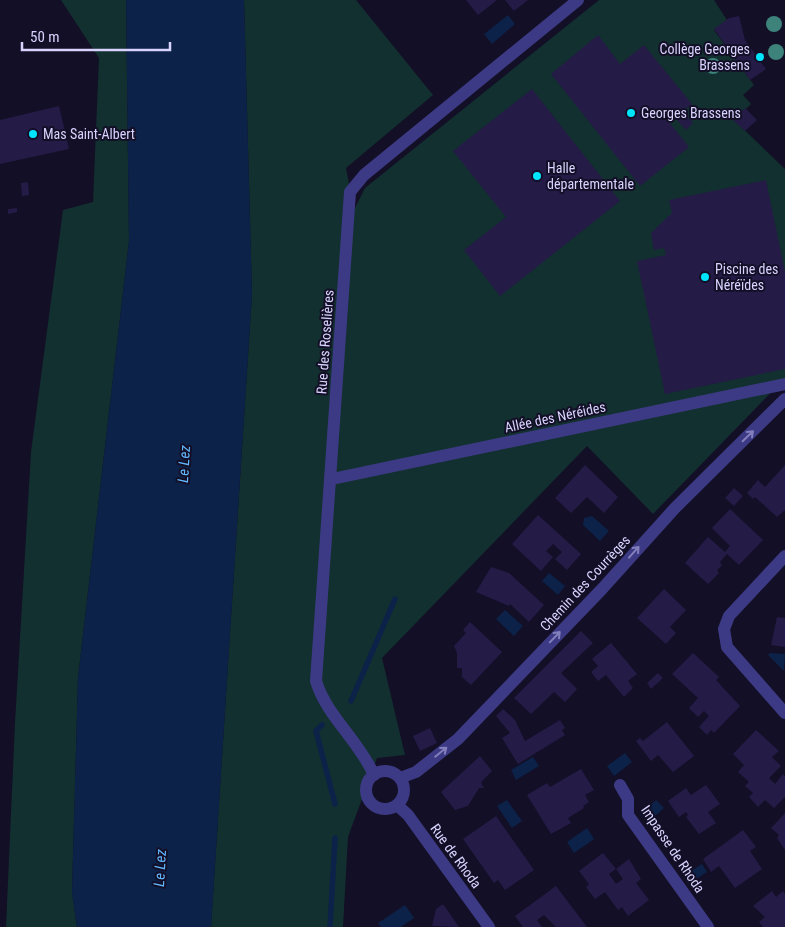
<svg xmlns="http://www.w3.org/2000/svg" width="785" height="927" viewBox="0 0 785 927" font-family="'Roboto Condensed',sans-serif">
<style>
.green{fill:#12302f}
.water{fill:#0c2248}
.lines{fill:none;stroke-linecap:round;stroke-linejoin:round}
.stream{stroke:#0c2248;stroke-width:5.5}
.building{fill:#241b47}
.minor{stroke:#3d3a85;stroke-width:12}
.tree{fill:#3d827b}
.oneway{stroke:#837fbc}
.poi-dot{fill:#00e5ff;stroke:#130f26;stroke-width:2}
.labels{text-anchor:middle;stroke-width:4;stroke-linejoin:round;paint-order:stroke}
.poi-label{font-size:14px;fill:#d9d4ff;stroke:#130f26;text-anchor:start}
.street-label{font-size:14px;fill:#d9d4ff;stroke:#130f26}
.water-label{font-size:15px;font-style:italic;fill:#62b6ff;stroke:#130f26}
</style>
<rect width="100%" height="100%" fill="#130f26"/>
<g class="green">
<polygon points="61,0 126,0 129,241 78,678 72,892 77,927 6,927 15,723 31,452 63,210 93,202 99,58"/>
<polygon points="244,0 356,0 433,95 346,168 354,210 365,188 599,0 714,0 727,20 714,30 754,85 743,95 751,104 734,120 785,169 785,378 653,514 587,446 382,658 405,755 377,758 348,837 343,927 211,927 252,294"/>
</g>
<g class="water">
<polygon points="126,0 244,0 252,294 211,927 77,927 72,892 78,678 129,241"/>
<polygon points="508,15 515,24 492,44 484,34"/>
<polygon points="592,516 609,531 600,541 583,525 584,518"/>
<polygon points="549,573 565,586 558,595 542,581"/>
<polygon points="505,610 523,626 514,636 496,619"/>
<polygon points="770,653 785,654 784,671 768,655"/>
<polygon points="625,753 632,762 614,776 607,766"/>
<polygon points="533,757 539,766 516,780 511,770"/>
<polygon points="507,800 522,821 512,828 497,806"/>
<polygon points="656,800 664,808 648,822 640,814"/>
<polygon points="587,828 594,839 574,853 567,842"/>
<polygon points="702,864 707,872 689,884 683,876"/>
<polygon points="405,905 414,918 401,927 381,927 378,923"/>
</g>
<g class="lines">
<g class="stream">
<polyline points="351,701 395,599"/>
<polyline points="322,725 316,731 335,804"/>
<polyline points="330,927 335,838"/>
</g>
</g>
<g class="building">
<polygon points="466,0 497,0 478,15"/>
<polygon points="505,0 528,0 514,11"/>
<polygon points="739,16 745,40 766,69 750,80 714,29 729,18"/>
<polygon points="598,35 620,64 644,45 692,104 669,122 689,147 640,186 551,74"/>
<polygon points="532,89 620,201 500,296 464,250 506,217 453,151"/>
<polygon points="59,106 69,149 0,164 0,120"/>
<polygon points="745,108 757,120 745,131 733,120"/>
<polygon points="685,114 693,123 686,130 677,120"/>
<polygon points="766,180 785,272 785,369 665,394 637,261 666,255 664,248 654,250 651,233 672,213 669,200"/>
<polygon points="28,182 29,195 22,196 21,183"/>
<polygon points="17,208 17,212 8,214 8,209"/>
<polygon points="585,465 618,497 604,513 587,497 571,513 555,498"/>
<polygon points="785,465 785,510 777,517 755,497 753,499 747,493 758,480 765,487"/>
<polygon points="734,488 743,496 734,506 725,498"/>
<polygon points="730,509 763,540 739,565 727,554 720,562 722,565 717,570 719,573 708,584 685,563 708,537 725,552 730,546 712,528"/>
<polygon points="538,515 581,554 567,570 555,559 562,552 553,544 546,551 553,557 541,571 512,544"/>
<polygon points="491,567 509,573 544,605 529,622 510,604 509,606 476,592"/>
<polygon points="664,589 686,610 670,627 676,633 666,644 637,618"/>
<polygon points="777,617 785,618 785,647 771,645"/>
<polygon points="470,622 502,652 471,685 462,677 462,668 457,668 457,653 454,646 466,633 463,630"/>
<polygon points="581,631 593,643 561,673 577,689 565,702 554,692 531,714 514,698"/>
<polygon points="611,643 637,674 628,681 633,688 624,697 606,675 598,681 591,672 598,666 592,659"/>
<polygon points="693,653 719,677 716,680 740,706 714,733 711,730 707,735 699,727 709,716 704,711 698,717 689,708 698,698 672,674"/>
<polygon points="658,673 663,678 651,689 647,683"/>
<polygon points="503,709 515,720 525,741 560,720 565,728 562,730 565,735 518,764 502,738 510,733 496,716"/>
<polygon points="667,722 694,756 673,772 658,755 651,761 636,741 640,738 643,741"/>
<polygon points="430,728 437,743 420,751 413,736"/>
<polygon points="756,730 779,751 772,757 781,766 769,778 775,784 783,774 785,776 785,797 774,808 765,800 758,807 749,797 753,793 745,786 749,782 738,772 744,765 733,754"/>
<polygon points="480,756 492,771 483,780 481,783 484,788 479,788 468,806 455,810 441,792"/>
<polygon points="581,769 594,790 585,795 589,802 583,806 584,808 568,818 571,823 551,834 527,795 547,783 550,787"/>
<polygon points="706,785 720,804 708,812 716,823 699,834 686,817 688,815 686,812 679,817 668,801 686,788 691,795"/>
<polygon points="785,813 785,850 777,838 779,835 771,828"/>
<polygon points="496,816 534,870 505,890 498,880 494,883 463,839"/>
<polygon points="743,830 756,847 750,851 762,869 735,888 719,866 711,872 703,859"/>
<polygon points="603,853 616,869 609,874 616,884 623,879 616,869 629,859 641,879 636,883 649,900 628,916 622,907 618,910 605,892 595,899 586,887 589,884 579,871"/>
<polygon points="556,886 587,927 556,927 544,915 537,920 542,927 523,927 515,916"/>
<polygon points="772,891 776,897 783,891 785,894 785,927 763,927 759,922 765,917 753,906"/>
<polygon points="443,904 459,927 432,926 436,909"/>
</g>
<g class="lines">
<g class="minor">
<polyline points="332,479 785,384"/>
<polyline points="785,556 729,616 724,629 727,647 785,713"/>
<circle cx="385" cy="790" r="19"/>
<path d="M374,775C359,741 326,715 316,681L350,192L364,175L578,0"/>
<polyline points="400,778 416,772 458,739 602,589 675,508 785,399"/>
<polyline points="620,785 628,799 628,815 708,927"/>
<polyline points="397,805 408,815 489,927"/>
</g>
</g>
<g class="tree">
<circle cx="774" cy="24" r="8"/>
<circle cx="776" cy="52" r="8"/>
<circle cx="713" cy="66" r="8"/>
</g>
<defs><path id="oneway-shaft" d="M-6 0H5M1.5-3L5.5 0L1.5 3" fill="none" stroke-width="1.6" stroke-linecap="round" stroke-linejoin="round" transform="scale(1.25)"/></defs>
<g class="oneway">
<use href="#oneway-shaft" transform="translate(748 436) rotate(-44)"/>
<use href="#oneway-shaft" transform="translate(634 552) rotate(-48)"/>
<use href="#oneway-shaft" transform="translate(555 637) rotate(-46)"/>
<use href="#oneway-shaft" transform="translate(441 752) rotate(-39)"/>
</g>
<g class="poi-dot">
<circle cx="760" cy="57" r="5"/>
<circle cx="631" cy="113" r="5"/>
<circle cx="33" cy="134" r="5"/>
<circle cx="537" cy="176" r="5"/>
<circle cx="705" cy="277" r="5"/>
</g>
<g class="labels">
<g class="poi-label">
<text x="750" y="54" text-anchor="end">Collège Georges<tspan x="750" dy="16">Brassens</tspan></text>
<text x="641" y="118">Georges Brassens</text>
<text x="43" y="139">Mas Saint-Albert</text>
<text x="547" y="173">Halle<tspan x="547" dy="16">départementale</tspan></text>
<text x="715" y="274">Piscine des<tspan x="715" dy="16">Néréïdes</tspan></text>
</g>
<g class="street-label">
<text transform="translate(325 342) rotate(-86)" y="5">Rue des Roselières</text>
<text transform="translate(555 417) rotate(-12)" y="5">Allée des Néréides</text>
<text transform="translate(585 583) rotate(-47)" y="5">Chemin des Courrèges</text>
<text transform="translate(673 849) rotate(56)" y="5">Impasse de Rhoda</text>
<text transform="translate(456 856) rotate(54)" y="5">Rue de Rhoda</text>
</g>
<g class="water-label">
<text transform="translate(184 464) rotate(-87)" y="5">Le Lez</text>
<text transform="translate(160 868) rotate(-87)" y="5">Le Lez</text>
</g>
</g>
<path d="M22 42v8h148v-8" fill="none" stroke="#d9d4ff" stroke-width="2.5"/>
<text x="30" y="42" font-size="15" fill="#d9d4ff" stroke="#130f26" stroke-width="4" paint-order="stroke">50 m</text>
</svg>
